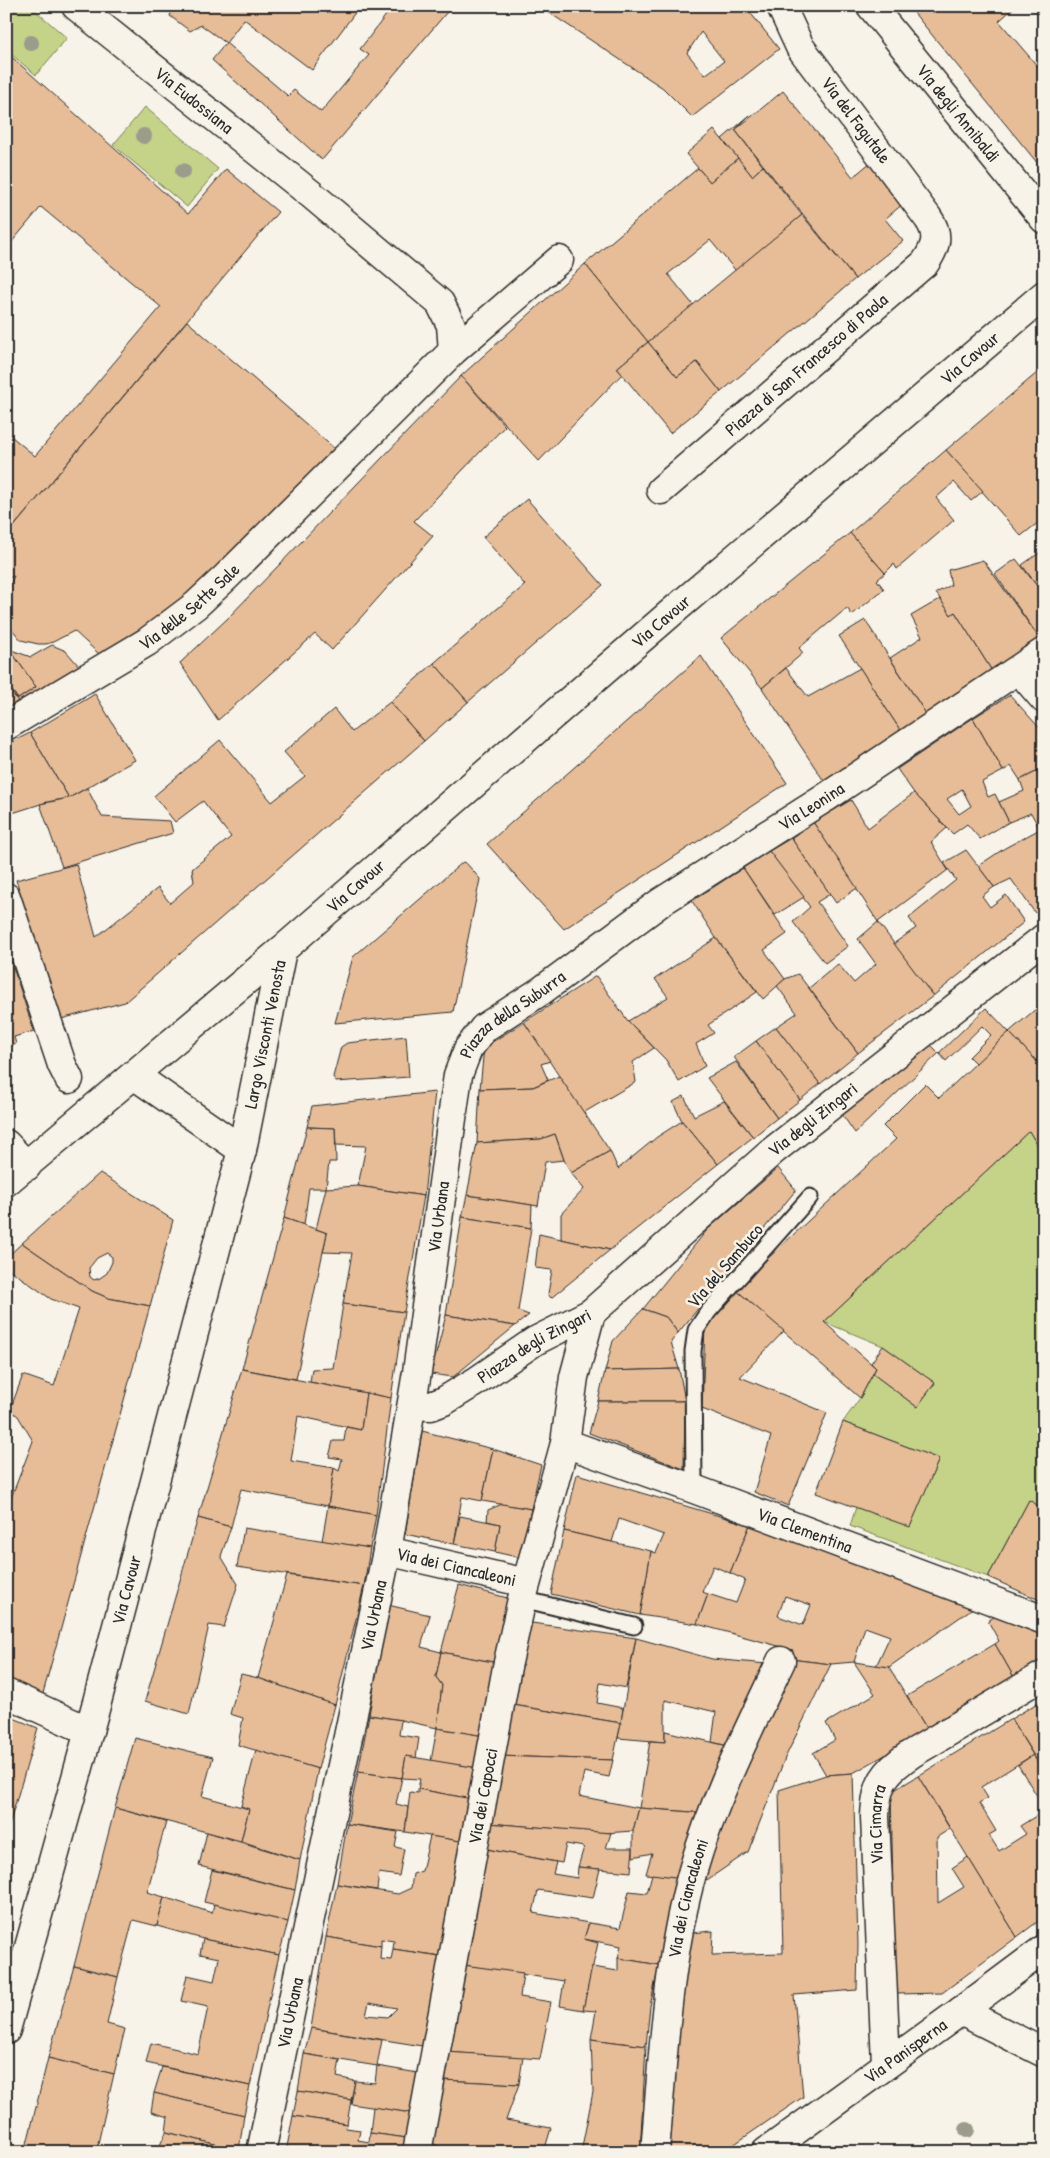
<svg xmlns="http://www.w3.org/2000/svg" width="1050" height="2158" viewBox="0 0 1050 2158" font-family="'Patrick Hand',sans-serif">
<style>
.green{fill:#c4d387;stroke:#787f59}
.building{fill:#e7bd97;stroke:#2b2b2b;fill-rule:evenodd}
.lines{fill:none;stroke-linecap:round;stroke-linejoin:round}
.lane-casing{stroke:#2b2b2b;stroke-width:19}
.street-casing{stroke:#2b2b2b;stroke-width:31}
.secondary-casing{stroke:#2b2b2b;stroke-width:31}
.lane{stroke:#f7f3e8;stroke-width:15}
.street{stroke:#f7f3e8;stroke-width:28}
.secondary{stroke:#f7f3e8;stroke-width:28}
.tree{fill:#9c9c8d}
.labels{text-anchor:middle;stroke-width:5;stroke-linejoin:round;paint-order:stroke}
.street-label{font-size:18px;fill:#2b2b2b;stroke:#f7f3e8}
</style>
<rect width="100%" height="100%" fill="#f7f3e8"/>
<filter id="ink" filterUnits="userSpaceOnUse"><feTurbulence type="fractalNoise" baseFrequency=".02" numOctaves="2"/><feDisplacementMap in="SourceGraphic" scale="10" xChannelSelector="R" yChannelSelector="G"/><feConvolveMatrix kernelMatrix="1 2 1 2 8 2 1 2 1" color-interpolation-filters="sRGB"/></filter>
<g filter="url(#ink)">
<g class="green">
<polygon points="6,6 30,6 67,38 36,75 6,50"/>
<polygon points="145,107 218,169 187,207 113,145"/>
<polygon points="1029,1131 1044,1157 1044,1509 1029,1500 988,1577 850,1526 856,1507 910,1526 939,1459 843,1422 860,1398 873,1374 917,1407 935,1383 883,1346 824,1322"/>
</g>
<g class="building">
<polygon points="173,6 360,6 312,70 244,19 226,43 201,25 190,31 170,16"/>
<polygon points="393,6 452,6 322,160 212,60 226,43 288,96 294,90 321,112 369,55 360,49"/>
<path d="M539,6H745L779,49L692,117L663,88ZM701,32L724,61L705,75L687,53Z"/>
<polygon points="923,6 1016,6 999,21 1039,68 1044,64 1044,171 914,13"/>
<polygon points="6,52 188,214 226,169 278,212 10,531 6,528 6,432 35,456 161,307 41,207 6,249"/>
<polygon points="783,91 853,177 871,162 904,203 885,219 903,241 855,279 735,130"/>
<polygon points="750,115 735,130 763,166 752,176 722,139"/>
<polygon points="714,130 738,158 710,182 686,154"/>
<polygon points="738,158 752,176 763,166 802,215 736,271 710,240 668,274 694,306 648,342 585,264 698,168 710,182"/>
<polygon points="802,215 855,279 721,392 697,362 677,377 648,342"/>
<polygon points="585,264 648,342 617,368 622,374 539,461 461,376"/>
<polygon points="187,321 335,449 180,605 99,654 74,631 53,642 46,644 38,644 21,640 6,622 6,591 14,576 6,579 6,536"/>
<polygon points="648,342 677,377 697,362 721,392 670,433 617,368"/>
<polygon points="1044,367 1044,462 1040,465 1044,468 1044,518 1021,536 946,450"/>
<polygon points="461,376 505,426 414,521 433,536 332,650 315,634 218,720 180,663 227,619"/>
<polygon points="946,450 983,491 971,501 954,482 936,498 954,520 897,569 894,564 885,573 850,533"/>
<polygon points="527,499 603,585 468,702 434,663 525,585 483,537"/>
<polygon points="850,533 885,573 877,580 884,589 852,615 847,608 799,648 803,653 762,688 721,638"/>
<polygon points="1039,553 1044,559 1044,595 1022,565"/>
<polygon points="1016,559 1044,595 1044,637 1040,639 995,574"/>
<polygon points="983,560 1040,639 992,671 955,612 951,615 936,593 951,585 948,570"/>
<polygon points="940,599 951,615 955,612 992,671 928,717 890,658 922,637 911,616"/>
<polygon points="865,620 928,717 902,733 839,636"/>
<polygon points="6,642 11,650 31,657 52,645 66,651 79,666 6,711"/>
<polygon points="6,644 36,687 18,699 6,682"/>
<polygon points="6,644 36,687 18,699 6,682"/>
<polygon points="701,656 787,783 564,929 487,844"/>
<polygon points="434,663 468,702 424,741 390,702"/>
<polygon points="786,668 808,697 860,668 902,733 826,784 762,688"/>
<polygon points="6,685 18,701 6,709"/>
<polygon points="95,694 135,760 69,798 30,733"/>
<polygon points="1010,695 1044,733 1044,768 1020,780 1011,766 1003,771 973,718"/>
<polygon points="390,702 424,741 125,1002 61,1019 16,880 76,864 96,937 158,888 170,903 194,882 192,869 231,837 203,801 175,822 154,796 220,740 272,802 305,776 284,752 334,709 352,732"/>
<path d="M973,718L1003,771L982,782L988,797L995,794L1009,822L980,839L967,824L953,834L914,793L897,769ZM962,789L971,806L959,814L947,799Z"/>
<polygon points="30,733 69,798 47,802 6,815 6,745"/>
<polygon points="1044,768 1044,907 1035,913 1011,879 994,887 978,866 1005,848 1040,829 1031,813 1009,822 999,802 1024,791 1020,780"/>
<polygon points="87,788 102,817 170,821 173,833 62,867 40,804 69,798"/>
<polygon points="914,793 947,828 931,842 948,870 878,922 813,822 851,800 868,828"/>
<polygon points="813,822 857,888 836,903 791,838"/>
<polygon points="791,838 830,894 817,902 848,946 825,963 793,922 810,907 769,851"/>
<polygon points="966,850 994,887 982,896 990,907 1006,895 1024,922 933,996 893,944 916,928 909,918 956,880 944,863"/>
<polygon points="769,851 804,897 775,915 743,868"/>
<polygon points="463,862 467,864 480,879 453,1012 335,1023 353,957"/>
<polygon points="743,868 787,934 764,950 785,979 763,999 716,938 692,901"/>
<polygon points="878,922 933,996 858,1053 809,988 838,964 854,983 876,964 858,939"/>
<polygon points="716,938 757,992 708,1025 714,1033 696,1044 705,1066 679,1082 666,1060 628,1021 668,997 655,979"/>
<polygon points="6,946 34,1031 14,1037 16,1044 6,1047"/>
<polygon points="798,974 858,1053 820,1084 776,1027 797,1013 777,986 785,979"/>
<polygon points="596,976 628,1021 654,1048 633,1062 636,1082 583,1113 524,1022"/>
<polygon points="1044,1002 1044,1069 1009,1032"/>
<polygon points="986,1008 1009,1032 976,1064 969,1057 991,1035 982,1026 946,1061 939,1053"/>
<polygon points="524,1022 550,1061 541,1064 548,1080 533,1087 480,1089 484,1047"/>
<polygon points="776,1027 820,1084 800,1100 756,1041"/>
<polygon points="1009,1032 1044,1069 1044,1156 1029,1131 824,1322 876,1368 860,1398 735,1289 896,1139 883,1126 925,1084 939,1098"/>
<polygon points="406,1036 409,1077 336,1082 333,1077 341,1047 347,1043"/>
<polygon points="923,1037 939,1053 855,1133 841,1113"/>
<polygon points="756,1041 800,1100 777,1118 734,1057"/>
<polygon points="736,1062 777,1118 753,1137 707,1078"/>
<polygon points="559,1076 610,1151 571,1173 564,1160 555,1134 541,1139 477,1143 480,1089 533,1087"/>
<polygon points="435,1092 424,1196 358,1186 366,1146 336,1145 335,1128 307,1127 312,1106"/>
<polygon points="684,1096 694,1116 724,1101 753,1137 718,1164 682,1121 673,1102"/>
<polygon points="682,1121 718,1164 610,1250 561,1239 561,1214 584,1189 571,1173 610,1151 618,1169 657,1137"/>
<polygon points="307,1127 335,1128 336,1162 329,1162 326,1188 309,1188 304,1225 284,1218"/>
<polygon points="555,1134 564,1160 545,1162 538,1206 467,1195 477,1143 541,1139"/>
<polygon points="778,1168 796,1190 678,1333 666,1317 643,1309 707,1230"/>
<path d="M100,1173L173,1220L150,1306L108,1298L92,1291L22,1243ZM107,1253L112,1257V1262L107,1273L100,1278L94,1280L90,1277L89,1268L97,1258Z"/>
<polygon points="358,1186 424,1196 404,1312 343,1304 352,1253 323,1252 327,1233 316,1229 326,1188"/>
<polygon points="467,1195 532,1205 531,1228 462,1217"/>
<polygon points="462,1217 531,1228 518,1311 529,1315 515,1326 446,1315"/>
<polygon points="284,1218 327,1233 296,1379 242,1369"/>
<polygon points="539,1234 561,1239 610,1250 551,1298 548,1294 552,1270 535,1268"/>
<polygon points="22,1243 92,1291 108,1298 150,1306 42,1697 6,1682 6,1511 33,1441 18,1416 10,1410 23,1375 54,1386 79,1309 51,1299 6,1267 6,1258"/>
<polygon points="735,1289 784,1331 740,1377 827,1413 788,1506 754,1492 771,1436 702,1409 705,1325"/>
<polygon points="343,1304 404,1312 391,1398 310,1382 312,1369 333,1368"/>
<polygon points="643,1309 666,1317 678,1333 671,1342 679,1369 605,1371 613,1341"/>
<polygon points="446,1315 496,1323 515,1326 453,1377 431,1374"/>
<polygon points="883,1346 935,1383 917,1407 873,1374 876,1368 871,1363"/>
<polygon points="242,1369 366,1393 361,1430 298,1416 291,1461 334,1468 328,1506 241,1489 231,1527 198,1518"/>
<polygon points="679,1369 685,1401 598,1401 605,1371"/>
<polygon points="366,1393 391,1398 376,1515 328,1506 334,1468 339,1471 342,1459 329,1457 333,1441 344,1441 346,1427 361,1430"/>
<polygon points="598,1401 685,1401 684,1469 589,1433"/>
<polygon points="843,1422 939,1459 910,1527 816,1493"/>
<polygon points="422,1431 493,1449 482,1501 462,1497 454,1544 405,1534"/>
<polygon points="493,1449 541,1465 531,1509 482,1501"/>
<polygon points="577,1474 750,1525 730,1573 713,1566 702,1592 708,1594 697,1624 640,1615 651,1551 656,1553 664,1535 619,1519 612,1542 564,1531"/>
<polygon points="1029,1500 1044,1509 1044,1602 988,1577"/>
<polygon points="502,1504 531,1509 521,1558 495,1552 500,1524 487,1521 488,1510"/>
<polygon points="328,1506 376,1515 370,1548 322,1541"/>
<polygon points="460,1516 500,1524 495,1552 454,1544"/>
<polygon points="198,1518 231,1527 221,1556 238,1584 224,1627 209,1625 189,1714 145,1701"/>
<path d="M750,1525L973,1608L889,1667L876,1666L890,1636L865,1627L854,1662L831,1664L790,1659L793,1650L697,1624L708,1594L736,1603L745,1580L730,1573ZM785,1596L811,1605L803,1625L778,1616Z"/>
<polygon points="244,1528 370,1548 364,1586 237,1567"/>
<polygon points="564,1531 651,1551 640,1615 551,1594"/>
<polygon points="287,1575 364,1586 335,1705 258,1678"/>
<polygon points="459,1585 515,1600 498,1663 441,1652"/>
<polygon points="388,1605 430,1615 421,1647 441,1652 436,1677 442,1685 437,1728 401,1720 369,1715"/>
<polygon points="997,1615 1039,1627 1044,1636 1044,1664 1016,1681 995,1644 999,1641 988,1621"/>
<polygon points="525,1622 636,1638 626,1688 600,1683 597,1703 623,1708 621,1723 507,1704"/>
<polygon points="636,1638 712,1659 767,1664 732,1747 712,1742 716,1712 665,1700 665,1742 618,1738"/>
<polygon points="995,1644 1016,1681 928,1731 907,1696"/>
<polygon points="441,1652 498,1663 484,1736 437,1728 442,1685 436,1677"/>
<polygon points="790,1659 831,1664 785,1758 748,1852 707,1880 702,1876 711,1842"/>
<polygon points="854,1662 889,1667 928,1731 853,1773 826,1775 813,1753 835,1740 826,1723 875,1694"/>
<polygon points="241,1674 258,1678 335,1705 318,1769 238,1745 243,1718 230,1714"/>
<polygon points="1044,1699 1044,1772 1011,1719"/>
<polygon points="507,1704 621,1723 613,1760 498,1756"/>
<polygon points="6,1715 38,1728 6,1835"/>
<polygon points="369,1715 401,1720 399,1735 419,1738 416,1758 406,1756 402,1778 358,1772"/>
<polygon points="1011,1719 1033,1755 981,1787 988,1798 979,1803 996,1831 989,1835 999,1851 1026,1834 1020,1826 1044,1811 1044,1917 1017,1937 918,1776"/>
<polygon points="437,1728 484,1736 478,1768 431,1761"/>
<polygon points="665,1731 732,1747 705,1813 639,1808 650,1741 665,1742"/>
<polygon points="135,1738 213,1757 202,1796 249,1809 241,1841 115,1808"/>
<polygon points="256,1750 318,1769 300,1860 241,1841 249,1809 241,1806"/>
<polygon points="1033,1755 1044,1772 1044,1807 1018,1765"/>
<polygon points="406,1756 478,1768 472,1799 418,1789 420,1779 402,1778"/>
<polygon points="498,1756 613,1760 609,1777 584,1772 579,1796 639,1808 633,1831 605,1833 488,1823"/>
<polygon points="358,1772 402,1778 396,1804 408,1807 405,1832 347,1824"/>
<polygon points="853,1773 858,1944 857,1990 794,1995 803,2097 723,2152 670,2152 681,1959 692,1933 713,1931 712,1955 783,1953 779,1790 826,1775"/>
<polygon points="918,1776 950,1829 937,1837 938,1903 964,1887 952,1868 968,1857 1017,1937 942,1993 895,1994 891,1792"/>
<polygon points="418,1789 472,1799 466,1842 405,1832 410,1792 418,1793"/>
<polygon points="115,1808 166,1822 147,1892 164,1897 157,1926 133,1920 118,1977 74,1966"/>
<polygon points="639,1808 705,1813 682,1878 646,1874 652,1853 633,1857 633,1831"/>
<polygon points="488,1823 611,1833 606,1848 633,1848 631,1872 578,1867 584,1847 566,1844 562,1863 486,1849"/>
<polygon points="347,1824 398,1832 395,1847 404,1849 399,1876 379,1873 377,1890 337,1884"/>
<polygon points="207,1832 300,1860 295,1890 199,1866"/>
<polygon points="430,1836 466,1842 440,1956 393,1949 394,1941 381,1939 381,1946 326,1937 337,1884 398,1894 411,1888 413,1874 422,1871"/>
<polygon points="486,1849 556,1862 553,1874 577,1878 578,1867 600,1869 593,1898 538,1890 533,1913 589,1923 584,1939 598,1943 583,2010 560,2006 564,1981 463,1965"/>
<polygon points="212,1870 295,1890 288,1922 204,1902"/>
<polygon points="652,1874 682,1878 659,1965 618,1958 621,1946 584,1939 589,1923 620,1928 629,1891 647,1893"/>
<polygon points="164,1897 212,1913 214,1904 288,1922 279,1955 203,1939 157,1926"/>
<path d="M326,1937L381,1946L380,1959L391,1960L393,1949L440,1956L422,2046L311,2028ZM369,2003L397,2008L388,2017L366,2015Z"/>
<polygon points="203,1939 279,1955 250,2086 146,2063 151,2043 198,2054 208,2007 181,2001 187,1975 214,1981 219,1958 200,1954"/>
<polygon points="618,1958 659,1965 650,2006 646,2046 591,2039 596,2011 583,2010 592,1967 618,1971"/>
<polygon points="463,1965 523,1973 520,1997 551,2002 540,2059 446,2052"/>
<polygon points="74,1966 118,1977 107,2024 125,2029 114,2074 48,2058"/>
<polygon points="1044,1986 1044,2004 1036,2001 1040,1988"/>
<polygon points="311,2028 382,2040 377,2066 304,2054"/>
<polygon points="591,2039 646,2046 640,2152 581,2152 593,2092"/>
<polygon points="446,2052 523,2057 519,2084 442,2080"/>
<polygon points="304,2054 340,2060 337,2077 355,2081 351,2100 298,2091"/>
<polygon points="48,2058 114,2074 96,2152 25,2152"/>
<polygon points="377,2066 418,2073 411,2113 351,2104 355,2081 375,2083"/>
<polygon points="162,2067 250,2086 244,2115 154,2093"/>
<polygon points="442,2080 519,2084 506,2120 551,2128 544,2152 454,2152 430,2143"/>
<polygon points="298,2091 351,2100 347,2124 293,2116"/>
<polygon points="154,2093 244,2115 239,2150 166,2132 168,2117 151,2112"/>
<polygon points="373,2107 411,2113 407,2138 370,2133"/>
<polygon points="293,2116 347,2124 346,2128 360,2130 358,2140 369,2142 370,2133 407,2138 405,2152 286,2152"/>
<polygon points="166,2132 239,2150 239,2152 157,2152"/>
<polygon points="430,2143 454,2152 428,2152"/>
</g>
<g class="lines">
<defs>
<g id="lane">
<polyline points="694,1489 693,1351 696,1330 708,1312 810,1197"/>
<polyline points="522,1599 634,1626"/>
</g>
<g id="street">
<path id="s1" d="M76,6L312,195L440,303L451,325L453,351"/>
<path id="s2" d="M661,490L925,263C936,247 940,235 928,218L800,47L781,6"/>
<polyline points="1019,670 1044,699"/>
<path id="s3" d="M6,726L147,642L196,605L226,577L453,351L559,260"/>
<polyline points="6,897 62,1065 69,1079"/>
<polyline points="134,1075 242,1150"/>
<polyline points="6,1144 27,1166"/>
<path id="s4" d="M412,1405L431,1406L444,1401L475,1382L535,1341L591,1313L774,1150L1044,938"/>
<path id="s5" d="M565,1443L694,1489L1044,1620"/>
<path id="s6" d="M387,1551L526,1583"/>
<polyline points="6,1693 89,1731"/>
<polyline points="961,2011 1044,1949"/>
<path id="s7" d="M886,2063L875,1817C876,1784 884,1772 911,1754L1044,1675"/>
<path id="s8" d="M261,2152L387,1551L417,1372L458,1075L468,1049L484,1028L541,991L661,902L825,798L1044,652"/>
<path id="s9" d="M417,2152L507,1667L522,1599L565,1443L574,1377L591,1313"/>
<path id="s10" d="M655,2152C663,2058 667,1961 693,1870C714,1798 749,1729 781,1661"/>
</g>
<g id="secondary">
<path id="s11" d="M871,6L1044,219"/>
<path id="s12" d="M6,1182L282,950L672,612L1044,295"/>
<path id="s13" d="M6,2030L97,1702L242,1150L282,950"/>
<path id="s14" d="M766,2152L961,2011L1044,2053"/>
</g>
</defs>
<use href="#lane" class="lane-casing"/>
<use href="#street" class="street-casing"/>
<use href="#secondary" class="secondary-casing"/>
<use href="#lane" class="lane"/>
<use href="#street" class="street"/>
<use href="#secondary" class="secondary"/>
</g>
<g class="tree">
<circle cx="31" cy="43" r="8"/>
<circle cx="144" cy="136" r="8"/>
<circle cx="183" cy="171" r="8"/>
<circle cx="967" cy="2130" r="8"/>
</g>
</g>
<g class="labels">
<g class="street-label">
<text dy="6" stroke="none"><textPath href="#s1" startOffset="151">Via Eudossiana</textPath></text>
<text dy="6" stroke="none"><textPath href="#s11" startOffset="138">Via degli Annibaldi</textPath></text>
<text transform="translate(856 120) rotate(53)" y="6">Via del Fagutale</text>
<text dy="6" stroke="none"><textPath href="#s12" startOffset="1268">Via Cavour</textPath></text>
<text dy="6" stroke="none"><textPath href="#s2" startOffset="192">Piazza di San Francesco di Paola</textPath></text>
<text dy="6" stroke="none"><textPath href="#s3" startOffset="219">Via delle Sette Sale</textPath></text>
<text dy="6" stroke="none"><textPath href="#s12" startOffset="862">Via Cavour</textPath></text>
<text dy="6" stroke="none"><textPath href="#s8" startOffset="1545">Via Leonina</textPath></text>
<text dy="6" stroke="none"><textPath href="#s12" startOffset="458">Via Cavour</textPath></text>
<text dy="6" stroke="none"><textPath href="#s8" startOffset="1180">Piazza della Suburra</textPath></text>
<text dy="6" stroke="none"><textPath href="#s13" startOffset="1029">Largo Visconti Venosta</textPath></text>
<text dy="6" stroke="none"><textPath href="#s4" startOffset="499">Via degli Zingari</textPath></text>
<text dy="6" stroke="none"><textPath href="#s8" startOffset="952">Via Urbana</textPath></text>
<text transform="translate(725 1266) rotate(-49)" y="6">Via del Sambuco</text>
<text dy="6" stroke="none"><textPath href="#s4" startOffset="139">Piazza degli Zingari</textPath></text>
<text dy="6" stroke="none"><textPath href="#s5" startOffset="255">Via Clementina</textPath></text>
<text dy="6" stroke="none"><textPath href="#s6" startOffset="71">Via dei Ciancaleoni</textPath></text>
<text dy="6" stroke="none"><textPath href="#s13" startOffset="456">Via Cavour</textPath></text>
<text dy="6" stroke="none"><textPath href="#s8" startOffset="548">Via Urbana</textPath></text>
<text dy="6" stroke="none"><textPath href="#s9" startOffset="362">Via dei Capocci</textPath></text>
<text dy="6" stroke="none"><textPath href="#s7" startOffset="239">Via Cimarra</textPath></text>
<text dy="6" stroke="none"><textPath href="#s10" startOffset="256">Via dei Ciancaleoni</textPath></text>
<text dy="6" stroke="none"><textPath href="#s8" startOffset="142">Via Urbana</textPath></text>
<text dy="6" stroke="none"><textPath href="#s14" startOffset="172">Via Panisperna</textPath></text>
</g>
</g>
<rect width="1050" height="2158" fill="none" stroke="#f7f3e8" stroke-width="25"/>
<rect x="12" y="12" width="1025" height="2133" fill="none" stroke="#2b2b2b" stroke-width="2" filter="url(#ink)"/>
</svg>
